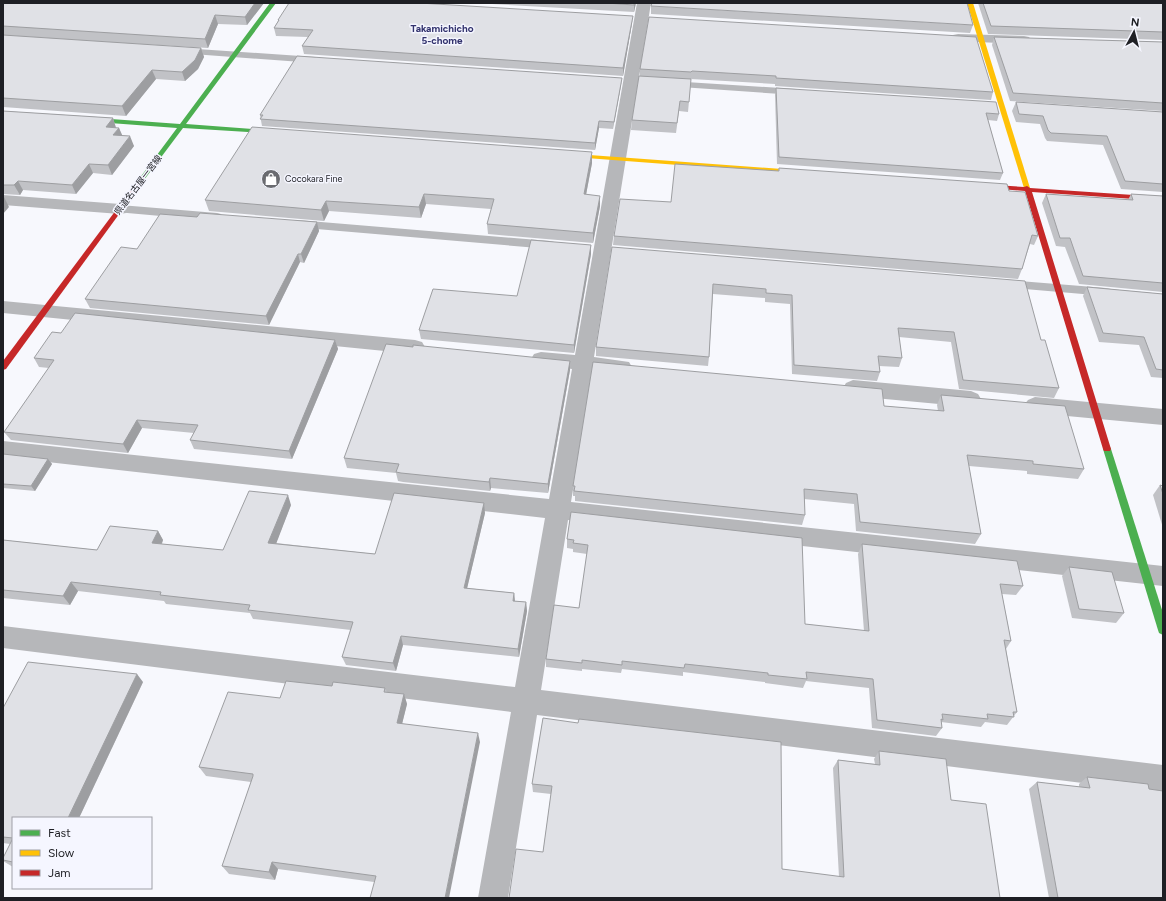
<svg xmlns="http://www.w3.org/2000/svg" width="1166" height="901" viewBox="0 0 1166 901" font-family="Figtree,'Noto Sans JP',sans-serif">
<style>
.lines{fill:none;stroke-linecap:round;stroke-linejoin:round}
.lane{fill:#b6b7ba;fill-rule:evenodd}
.street{fill:#b6b7ba;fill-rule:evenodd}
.fast{fill:#4caf50;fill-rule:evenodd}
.slow{fill:#ffc107;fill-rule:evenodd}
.jam{fill:#c62828;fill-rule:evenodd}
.wall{fill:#c1c2c6}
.shaded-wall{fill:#9d9ea1}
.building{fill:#e0e1e6;stroke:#9d9ea1}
.labels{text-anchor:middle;stroke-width:3;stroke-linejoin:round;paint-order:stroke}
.far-poi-label{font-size:9px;fill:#1e1f24;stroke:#f5f6ff;text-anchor:start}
.far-street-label{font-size:9px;fill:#1e1f24;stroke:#f5f6ff}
.far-neighbourhood-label{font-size:10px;font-weight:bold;fill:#32326d;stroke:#f5f6ff}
</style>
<rect width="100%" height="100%" fill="#f7f8fd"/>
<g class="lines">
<g class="lane">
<polygon points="182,48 315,57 320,60 315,63 179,53 177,51 179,49"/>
<polygon points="670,81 796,89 801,92 796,95 666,86 665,84 666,82"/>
<polygon points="120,205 217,213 221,214 223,217 221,220 217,221 116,212 114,209 116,206"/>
<polygon points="297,220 550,241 554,242 556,245 554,248 550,249 293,227 291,224 293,221"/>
<polygon points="1007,280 1106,288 1111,289 1112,292 1111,295 1106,296 1002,287 1001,284 1002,281"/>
</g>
<g class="street">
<polygon points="637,3 651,3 594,357 629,362 632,367 629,372 622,374 592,371 571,502 1163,566 1163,586 568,520 541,690 1163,765 1163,793 537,715 508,898 478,898 511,712 3,648 3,626 515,687 545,518 3,457 3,441 549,499 572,369 534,364 531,359 534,354 541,352 575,355"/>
<polygon points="958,34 1024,36 1029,37 1031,40 1029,43 1024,44 953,41 951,38 953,35"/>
<polygon points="3,195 120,204 126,205 129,209 126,213 120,214 3,205"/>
<polygon points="3,301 415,340 422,342 425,347 422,352 415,354 3,313"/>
<polygon points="853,380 971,391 978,394 981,399 978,404 971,407 853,396 846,393 843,388 846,383"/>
<polygon points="1035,397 1163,409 1163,425 1035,413 1028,410 1024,405 1028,400"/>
</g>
<g class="fast">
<polygon points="270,3 276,3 186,124 278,131 280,132 280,134 183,128 144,180 142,181 139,179 177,128 83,121 80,119 83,117 180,124"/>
<polygon points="1107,446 1110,447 1111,449 1163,613 1163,635 1159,633 1158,630 1103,449 1104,447"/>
</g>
<g class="slow">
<polygon points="967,3 973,3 1030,188 1029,189 1027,190 1024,188"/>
<polygon points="562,153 809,171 812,173 809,175 560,156 560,154"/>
</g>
<g class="jam">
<polygon points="142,177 144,178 144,180 6,369 3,370 3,361 140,178"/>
<polygon points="979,184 1024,187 1027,186 1030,188 1163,197 1163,201 1032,192 1111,449 1110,451 1104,451 1103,449 1025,191 977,187 977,185"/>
</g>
</g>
<g class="wall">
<polygon points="3,3 264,3 247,25 218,24 208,48 124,43 201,48 204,57 198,69 185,81 156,79 126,116 3,107"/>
<polygon points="474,3 636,3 634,12"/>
<polygon points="978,3 1163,3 1163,40 988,34"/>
<polygon points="651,6 973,25 970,33 651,14"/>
<polygon points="649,17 993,92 991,100 775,86 775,84 691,79 688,112 679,111 676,133 631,130 632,120 640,76 640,69"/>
<polygon points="278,20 632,23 623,76 304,54 302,46 308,37 276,36 274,28 278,21"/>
<polygon points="994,37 1163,42 1163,111 1010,101 992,45"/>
<polygon points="621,85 613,129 599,128 595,150 262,126 260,115"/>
<polygon points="776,88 999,114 997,121 988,120 1003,173 1000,180 777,164 775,95"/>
<polygon points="1016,102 1163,112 1163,192 1121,189 1103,145 1047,141 1045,138 1040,124 1016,122 1012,111"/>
<polygon points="3,111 113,118 116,128 119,128 122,136 134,146 112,175 93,173 76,194 23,190 20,195 3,194"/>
<polygon points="592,163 586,195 600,206 593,243 488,234 487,224 491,209 426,204 421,218 329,211 324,221 209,211 205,200"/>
<polygon points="779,168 1009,191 1038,236 1034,245 1030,244 1022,269 1018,279 613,245 614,236 671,202 778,171"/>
<polygon points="1046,194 1128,200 1131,194 1163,196 1163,292 1079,284 1065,247 1056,246 1042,203"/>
<polygon points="197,217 317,222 319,231 304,263 300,262 269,325 90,308 85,299 137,249"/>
<polygon points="591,245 591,254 574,353 421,339 419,330 517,296"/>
<polygon points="612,247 1041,340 1059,388 1054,398 959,389 951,342 899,337 902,358 899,367 879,366 880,372 877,381 792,374 790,304 765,302 765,298 713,294 709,357 708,366 596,356 596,347"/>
<polygon points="1087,287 1163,294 1163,378 1151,377 1139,345 1099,342 1083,296"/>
<polygon points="61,333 335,340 338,349 292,459 194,449 190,440 194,433 142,428 128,453 11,440 4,432 49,368 39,367 34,358"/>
<polygon points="570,361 570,370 548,493 491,488 490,491 403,482 398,481 396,473 347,468 344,458"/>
<polygon points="941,395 1084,469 1078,479 1027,474 1027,471 969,466 981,534 975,544 856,531 854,504 804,499 805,515 802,525 575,501 575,496 573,496 573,486 884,406 938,411 937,405"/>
<polygon points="3,454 48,459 52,464 35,491 3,488"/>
<polygon points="1160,485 1163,486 1163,528 1153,495"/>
<polygon points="291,505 276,543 375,554 485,513 467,588 514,593 515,601 526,602 527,611 519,657 403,645 396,671 346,665 342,657 351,630 253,619 250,613 166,604 164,601 78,591 70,605 3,598 3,540 97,550 158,531 163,540 162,544 223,550"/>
<polygon points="571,512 805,624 864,631 858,554 862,544 1023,586 1016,595 1002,594 1011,641 1006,649 1017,712 1007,725 985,722 981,727 941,722 942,728 936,736 872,728 869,688 806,681 803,688 765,683 765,682 683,672 683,676 622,669 621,673 582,669 582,671 546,667 546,659 579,608 587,554 573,552 573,549 567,548 567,539"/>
<polygon points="1069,567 1124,613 1116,623 1072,618 1062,576"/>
<polygon points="143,682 79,818 13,818 13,867 3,861 3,858 10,844 3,843 3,708"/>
<polygon points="332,686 385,688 387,692 404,694 407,704 402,724 480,742 374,882 278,869 275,880 229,874 222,866 251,782 206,776 199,767 280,698"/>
<polygon points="543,718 782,869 839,877 833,768 838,760 875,764 874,759 879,751 951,800 1000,898 543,852 551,794 533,792 532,784"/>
<polygon points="1087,777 1149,789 1163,898 1049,898 1029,789 1037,782 1079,787 1079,784"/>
</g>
<g class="shaded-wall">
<polygon points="255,3 264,3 247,25 245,17"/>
<polygon points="634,3 636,3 634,12"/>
<polygon points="215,15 218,24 208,48 205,39"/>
<polygon points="633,16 632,23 623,76 623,68"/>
<polygon points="201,48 204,57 198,69 185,81 182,72"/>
<polygon points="152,70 156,79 126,116 122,106"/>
<polygon points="622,78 621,85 613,129 614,122"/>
<polygon points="113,118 116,128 106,127"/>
<polygon points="599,121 599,128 595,150 595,143"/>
<polygon points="119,128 123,137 113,135"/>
<polygon points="130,136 134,146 112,175 108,165"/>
<polygon points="592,152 592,163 584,205 584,194"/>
<polygon points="89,164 93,173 76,194 72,185"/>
<polygon points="18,181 23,190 20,195 14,185"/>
<polygon points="424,194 426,204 421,218 419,207"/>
<polygon points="600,196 600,206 593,243 593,233"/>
<polygon points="4,197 9,207 3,214 3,198"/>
<polygon points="326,201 329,211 324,221 321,210"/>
<polygon points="317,222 319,231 304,263 301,254"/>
<polygon points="591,245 591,254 574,353 574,345"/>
<polygon points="298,254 300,262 269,325 266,316"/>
<polygon points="335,340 338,349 292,459 289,451"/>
<polygon points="570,361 570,370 548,493 548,484"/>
<polygon points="137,420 142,428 128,453 123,444"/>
<polygon points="48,459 52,464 35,491 31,486"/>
<polygon points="490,478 491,488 490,491 489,482"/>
<polygon points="288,495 291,505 273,552 268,543"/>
<polygon points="484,503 485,513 465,597 464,588"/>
<polygon points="158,531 163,540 158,552 152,543"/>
<polygon points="71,582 78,591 70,605 63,596"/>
<polygon points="514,593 515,602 513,601"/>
<polygon points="526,602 527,611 519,657 518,649"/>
<polygon points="401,636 403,645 396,671 393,663"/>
<polygon points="137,674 143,682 79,818 68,818"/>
<polygon points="404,694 407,704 400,732 397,723"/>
<polygon points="478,733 480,742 449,898 445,898"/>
<polygon points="272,862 278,869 275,880 269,872"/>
</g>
<g class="building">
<polygon points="3,3 255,3 245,17 215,15 205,39 3,26"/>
<polygon points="289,3 419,3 633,16 623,68 302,46 313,30 274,28 279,20 278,20"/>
<polygon points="606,3 634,3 634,5"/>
<polygon points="652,3 967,3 973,25 651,6"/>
<polygon points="983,3 1163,3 1163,32 991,26"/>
<polygon points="649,17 976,37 993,92 776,78 776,76 692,71 691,72 640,69"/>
<polygon points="3,35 201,48 195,60 182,72 152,70 122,106 3,98"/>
<polygon points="994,37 1163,42 1163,103 1013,93"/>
<polygon points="297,56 622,78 614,122 599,121 595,143 260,119 263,115 260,115"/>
<polygon points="639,76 691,79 689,102 680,101 677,123 632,120"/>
<polygon points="776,88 996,102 999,114 986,113 1003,173 779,157"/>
<polygon points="1016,102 1163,112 1163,184 1125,181 1107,136 1051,133 1048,130 1043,116 1019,114"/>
<polygon points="3,111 113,118 106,127 119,128 113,135 130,136 108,165 89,164 72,185 18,181 14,185 3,185"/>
<polygon points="252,127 592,152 584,194 600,196 593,233 487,224 494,199 424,194 419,207 326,201 321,210 205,200"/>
<polygon points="675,164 779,171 779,168 1007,184 1009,191 1025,192 1038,236 1032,235 1022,269 614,236 620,199 671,202"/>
<polygon points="1046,194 1133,200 1131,194 1163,196 1163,283 1083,276 1070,238 1060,238"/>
<polygon points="200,213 317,222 301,254 298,254 266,316 85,299 121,247 137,249 160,214 197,217"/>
<polygon points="531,240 591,245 574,345 419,330 433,289 517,296"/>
<polygon points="612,247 1025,281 1041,340 1045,340 1059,388 963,380 954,332 898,328 902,358 878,356 880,372 794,365 792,295 766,293 766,289 713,284 709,357 596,347"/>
<polygon points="1087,287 1163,294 1163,370 1156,369 1144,337 1103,333"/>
<polygon points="75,313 335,340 289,451 190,440 198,425 137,420 123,444 4,432 54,360 34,358 52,332 61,333"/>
<polygon points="386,344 413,347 413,345 570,361 548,484 490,478 489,482 401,473 396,472 399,464 344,458"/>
<polygon points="593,362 882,389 884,406 944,411 941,395 1065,406 1084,469 1033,464 1033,461 967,455 981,534 860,522 857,494 804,489 805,515 574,491 575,486 573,486"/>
<polygon points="3,454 48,459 31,486 3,484"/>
<polygon points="1160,485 1163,486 1163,494"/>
<polygon points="249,491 288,495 268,543 375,554 394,493 484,503 464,588 514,593 513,601 526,602 518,649 401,636 393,663 342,657 353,622 248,610 250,605 160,595 161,592 71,582 63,596 3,590 3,540 97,550 110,526 158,531 152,543 223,550"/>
<polygon points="571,512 802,538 805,624 869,631 862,544 1017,561 1023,586 1000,584 1011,641 1004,640 1017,712 1013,712 1014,717 987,714 988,719 942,714 943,720 941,719 942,728 877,720 873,679 806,672 807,679 768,675 768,673 685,664 684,668 622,661 622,665 582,660 582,663 546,659 554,605 579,608 588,545 573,543 574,540 567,539"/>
<polygon points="1069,567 1112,572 1124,613 1079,609"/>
<polygon points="28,662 137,674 68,818 13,818 13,862 3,860 3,858 13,838 3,837 3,708"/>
<polygon points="286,681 332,686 333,682 385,688 384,692 404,694 397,723 478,733 445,898 370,898 376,876 272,862 269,872 222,866 253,776 253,774 199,767 228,692 280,698"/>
<polygon points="543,718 578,723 579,719 781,742 782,869 844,877 838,760 880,765 879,751 946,759 951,800 986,804 1000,898 509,898 516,849 543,852 552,786 532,784"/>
<polygon points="1087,777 1148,784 1149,789 1163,791 1163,898 1058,898 1037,782 1090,788"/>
</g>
<defs>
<symbol id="shop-disc" viewBox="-11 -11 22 22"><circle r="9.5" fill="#6a6b70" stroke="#f5f6ff"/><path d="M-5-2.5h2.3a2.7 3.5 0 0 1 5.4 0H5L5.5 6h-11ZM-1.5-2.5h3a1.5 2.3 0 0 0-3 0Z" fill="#fff"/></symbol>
</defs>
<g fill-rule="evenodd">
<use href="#shop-disc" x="260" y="168" width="22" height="22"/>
</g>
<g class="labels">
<g class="far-poi-label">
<text x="285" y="182">Cocokara Fine</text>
</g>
<g class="far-street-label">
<text transform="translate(138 185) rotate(-53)" y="3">県道名古屋一宮線</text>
</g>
<g class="far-neighbourhood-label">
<text x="442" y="32">Takamichicho<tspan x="442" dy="12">5-chome</tspan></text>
</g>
</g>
<rect width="1166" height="901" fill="none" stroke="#1e1f24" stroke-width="8"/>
<rect x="12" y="817" width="140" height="72" fill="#f5f6ff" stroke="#9fa0a7"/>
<rect x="20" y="830" width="20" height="6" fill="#4caf50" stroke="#9fa0a7"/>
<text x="48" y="837" font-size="12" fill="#1e1f24">Fast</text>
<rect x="20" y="850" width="20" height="6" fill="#ffc107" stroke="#9fa0a7"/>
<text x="48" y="857" font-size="12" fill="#1e1f24">Slow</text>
<rect x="20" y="870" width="20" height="6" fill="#c62828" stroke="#9fa0a7"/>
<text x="48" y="877" font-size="12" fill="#1e1f24">Jam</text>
<g transform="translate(1134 32) rotate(7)" stroke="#f5f6ff" stroke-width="3" paint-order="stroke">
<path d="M0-3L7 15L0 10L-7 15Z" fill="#1e1f24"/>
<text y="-6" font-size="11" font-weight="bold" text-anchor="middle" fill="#1e1f24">N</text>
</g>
</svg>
